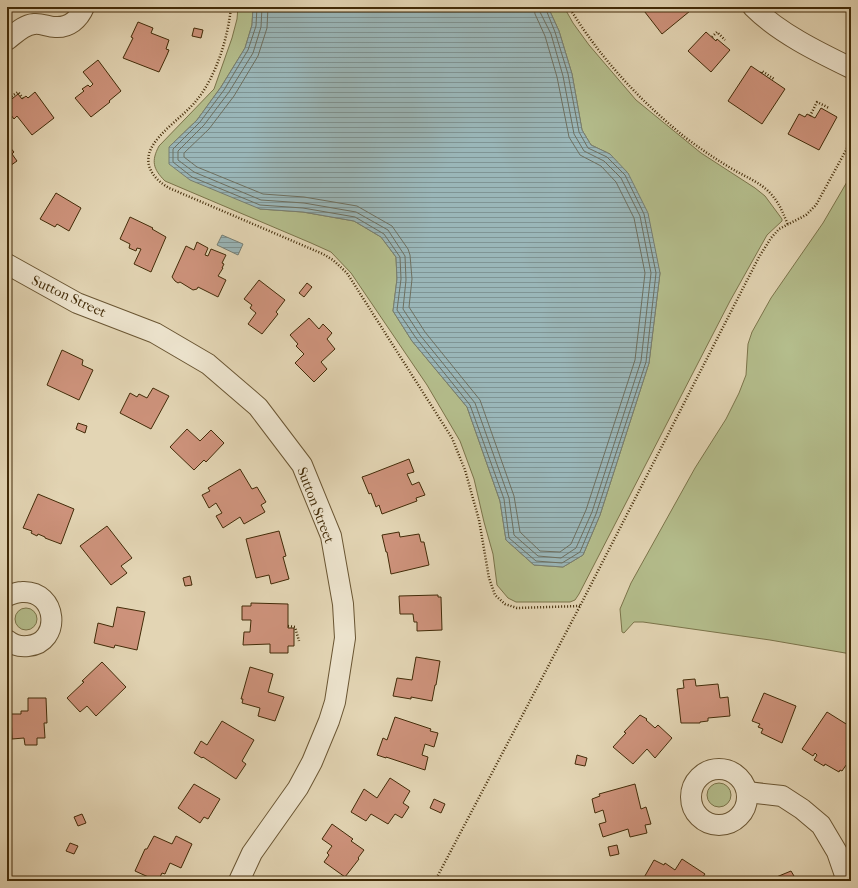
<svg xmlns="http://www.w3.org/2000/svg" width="858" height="888" viewBox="0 0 858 888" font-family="'IM FELL French Canon',serif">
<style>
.grass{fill:#b4bd8c;stroke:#7b744a}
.water{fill:url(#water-rules);stroke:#777e72}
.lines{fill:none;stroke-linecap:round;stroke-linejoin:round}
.shore{stroke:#6e7060;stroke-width:1}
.building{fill:#ce937c;stroke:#422b08}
.street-casing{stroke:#6a5633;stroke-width:22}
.path{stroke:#422b08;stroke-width:2.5;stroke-dasharray:1 2;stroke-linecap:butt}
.street{stroke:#ede4ce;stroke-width:20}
.labels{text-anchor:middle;stroke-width:3;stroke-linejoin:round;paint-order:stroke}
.street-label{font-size:14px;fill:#422b08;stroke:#ede4ce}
</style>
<defs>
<pattern id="water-rules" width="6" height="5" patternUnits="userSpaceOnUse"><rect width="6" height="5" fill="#9ab6b8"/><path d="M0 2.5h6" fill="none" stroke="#7f9494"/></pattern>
</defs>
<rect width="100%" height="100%" fill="#e3d5b4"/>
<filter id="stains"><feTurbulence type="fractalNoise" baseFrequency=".005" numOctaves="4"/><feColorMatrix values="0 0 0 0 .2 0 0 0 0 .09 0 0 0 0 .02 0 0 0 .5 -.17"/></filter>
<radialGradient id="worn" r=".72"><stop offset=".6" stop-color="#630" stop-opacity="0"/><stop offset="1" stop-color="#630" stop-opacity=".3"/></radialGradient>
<g class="grass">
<path d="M238,7H253L252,25L245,48L221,87L197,120L169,147L260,209L303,212L354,221L381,237L396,257L397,279L393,311L412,341L467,407L500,501L506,540L534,565L563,567L583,555L600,515L649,363L660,273L610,154L591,145L582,130L572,74L559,31L548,7H564L573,23L589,45L636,100L701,153L755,188L765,196L782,219V221L767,235L730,301L579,594L575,600L570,602H516L508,598L497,585L493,554L484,522L474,479L460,441L427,385L351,273L331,252L311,243L165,181C153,169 151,161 159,146L214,89L232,38L237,19Z"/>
<polygon points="851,175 851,654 770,640 643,622 634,622 624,633 622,632 620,609 631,583 695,468 726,419 739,393 746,375 748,344 752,332 771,298 823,223"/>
<circle cx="26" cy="619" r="11"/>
<circle cx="719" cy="795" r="12"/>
</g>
<g class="water">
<polygon points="253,7 548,7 559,31 572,74 582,130 591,145 610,154 628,173 648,213 660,273 649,363 600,515 583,555 563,567 534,565 506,540 500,501 467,407 412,341 393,311 397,279 396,257 381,237 354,221 303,212 260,209 190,180 169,164 169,147 197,120 221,87 245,48 252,25"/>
<polygon points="222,235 243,244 238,255 217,245"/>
</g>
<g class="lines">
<g class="shore">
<polyline points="257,7 256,26 248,50 224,90 200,122 173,149 173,162 192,177 260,205 303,208 355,217 384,234 400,257 401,279 397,310 416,338 470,405 504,499 509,538 536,561 562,563 580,552 596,514 646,362 656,273 644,214 625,175 607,157 588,148 579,132 568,74 555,32 545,7"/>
<polyline points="262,7 261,27 253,53 229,92 204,125 178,151 178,160 194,172 261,200 304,203 356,212 388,230 405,256 406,280 403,309 420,335 475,403 509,498 514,535 538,556 561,558 576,548 592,512 641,361 651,273 640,216 621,178 604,161 584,151 574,134 563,76 551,34 540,12 540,7"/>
<polyline points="268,7 267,28 258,56 234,96 209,129 184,153 184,157 197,167 263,194 304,197 357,206 392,226 408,249 410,255 412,279 409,307 425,332 480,400 514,496 520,532 540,551 560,552 571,544 586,510 635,360 645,273 634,218 616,182 601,166 580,155 569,137 557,77 545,36 535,14 534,7"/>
</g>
</g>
<g class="building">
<polygon points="641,7 687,7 690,11 662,34"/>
<polygon points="138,22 153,28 151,33 169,40 166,49 169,50 167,55 159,72 123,58 133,38 131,37"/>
<polygon points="194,28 203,30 201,38 192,36"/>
<polygon points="706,32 716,41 717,39 730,50 711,72 688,51"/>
<polygon points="98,60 121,91 109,101 110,102 91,117 75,98 84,91 82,89 88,85 90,87 93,84 83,72"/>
<polygon points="751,66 785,89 762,124 728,101"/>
<polygon points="35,92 54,118 32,135 17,116 14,119 7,110 7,103 18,94 22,99 26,96 28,98"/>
<polygon points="821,108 837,117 819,150 788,134 799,114 805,117 807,114 815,118"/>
<polygon points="7,144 14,152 12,154 17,161 7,168"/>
<polygon points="56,193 81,208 69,231 57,224 55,227 40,219"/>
<polygon points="130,217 153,228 152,229 166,237 151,272 134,264 141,249 137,248 136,251 129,248 130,244 120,239"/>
<polygon points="197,242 208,248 205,255 208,256 211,249 226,255 222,263 224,264 222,268 223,268 218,276 226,280 218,297 198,287 197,289 193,290 180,282 178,283 175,281 172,277 186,246 194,250"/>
<polygon points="259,280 285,300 276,312 278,314 262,334 248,324 256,313 250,308 252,305 244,299"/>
<polygon points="307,283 312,287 304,297 299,293"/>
<polygon points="309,318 319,329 323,324 332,333 327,339 335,349 321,362 327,369 314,382 295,363 304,354 296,346 298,344 290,335"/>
<polygon points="62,350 83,360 82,365 93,370 79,400 47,385"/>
<polygon points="153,388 169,396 151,429 120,413 130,393 137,397 139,394 147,398"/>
<polygon points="78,423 87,426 85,433 76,429"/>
<polygon points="187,429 200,441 211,430 224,443 206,462 204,460 194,470 170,447"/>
<polygon points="409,459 414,472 407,474 412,485 419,482 425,495 416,498 417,501 382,514 379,505 376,507 371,493 369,494 362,477 368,475"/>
<polygon points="240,469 252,489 257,487 266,502 261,505 265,512 244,524 240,517 223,528 216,516 222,513 216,503 209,508 202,495 210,491 208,488"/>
<polygon points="38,494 74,509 61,544 45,538 45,537 38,534 37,536 31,533 32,531 23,528"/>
<polygon points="107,526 132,558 121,566 127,573 111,585 80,546"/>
<polygon points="279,531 286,556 283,557 289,579 271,584 269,575 256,578 246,539"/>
<polygon points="399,532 400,537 419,534 421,542 424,542 429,565 391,574 387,552 386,552 382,535"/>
<polygon points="190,576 192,585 185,586 183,578"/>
<polygon points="438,595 438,597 441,597 442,630 417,631 417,622 414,622 413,614 400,614 399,596"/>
<polygon points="251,603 288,604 288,628 294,628 294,646 288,646 288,653 270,653 270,644 243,645 244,632 250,632 251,620 242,620 242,606 251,606"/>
<polygon points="117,607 145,612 137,650 115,645 114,648 94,643 98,623 113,627"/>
<polygon points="416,657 440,661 436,685 435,685 432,701 411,697 411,699 393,696 397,678 412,680"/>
<polygon points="102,662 126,687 96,716 87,706 80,712 67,698 84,682 82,681"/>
<polygon points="250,667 273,674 268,692 284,697 275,721 258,716 260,708 242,703 243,699 241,699"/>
<polygon points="695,679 696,686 718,684 720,698 728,697 730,716 708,718 708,721 700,722 700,723 681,723 677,689 684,688 683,680"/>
<polygon points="764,693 796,706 782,743 761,733 763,729 758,727 760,724 752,721"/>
<polygon points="28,698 46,698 47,723 44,723 45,738 37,738 37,745 25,745 24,738 12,739 11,714 21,714 21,711 28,711"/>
<polygon points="827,712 851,727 851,758 842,771 840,770 839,772 825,764 824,766 814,760 817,755 815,753 813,756 802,749"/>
<polygon points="640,715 647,719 646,720 655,728 658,725 672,738 655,758 647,749 633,764 613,747 626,733 624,732"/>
<polygon points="395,717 431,729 430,731 438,733 434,747 425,744 422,755 428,757 425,770 386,757 386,758 377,755 383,738 387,740"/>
<polygon points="222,721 254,740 242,761 246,764 236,779 203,757 202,758 194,753 201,741 207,745"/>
<polygon points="577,755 587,758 585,766 575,764"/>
<polygon points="390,778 410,791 403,803 409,807 402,818 395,814 388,824 371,814 366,821 351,812 364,789 377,798"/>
<polygon points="194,784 220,799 208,819 204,817 200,823 178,808"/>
<polygon points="635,784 641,809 646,807 651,824 645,825 647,833 630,837 628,829 603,837 599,824 606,822 603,810 595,813 592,799 600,796 599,794"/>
<polygon points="434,799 445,804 441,813 430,808"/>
<polygon points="82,814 86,823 78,826 74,817"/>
<polygon points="332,824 353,839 351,841 364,850 358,858 359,859 345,877 324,862 329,855 327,853 332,846 322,839"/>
<polygon points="154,836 172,844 176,836 192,844 181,868 170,863 165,874 162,873 158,881 154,881 155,880 135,871 145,849 147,849"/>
<polygon points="70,843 78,846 74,854 66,851"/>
<polygon points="617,845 619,854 610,856 608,847"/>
<polygon points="682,859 705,874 700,881 642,881 654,860 664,865 665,863 675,870"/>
<polygon points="791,871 797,881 775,881 774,878"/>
</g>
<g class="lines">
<defs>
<g id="street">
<path d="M753,7C779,33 818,52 851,68"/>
<path d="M7,40C15,34 23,25 34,24C41,23 48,27 55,27C69,28 79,19 84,7"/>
<polyline points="7,264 77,303 155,333 208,364 258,407 302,465 331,536 343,604 345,638 335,702 329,721 312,762 298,788 252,853 239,881"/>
<path d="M7,596C12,594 17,592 22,592C58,590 62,643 28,646C20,647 13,645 7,640"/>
<circle cx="719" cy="797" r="28"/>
<polyline points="747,792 782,796 802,809 821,825 837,852 847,881"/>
</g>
</defs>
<use href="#street" class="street-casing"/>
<g class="path">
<path d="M231,7C228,38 216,77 196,101C184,116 157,133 150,151C144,167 155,180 169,188L323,254L333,260L347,273L452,438L465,470L479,520L489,578L495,595L505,604L517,608L580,606"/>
<path d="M569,7C600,58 640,101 686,138C702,150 717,160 734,170C746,177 761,183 770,193C779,202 783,213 788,225"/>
<polyline points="712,37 717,32 725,40"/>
<polyline points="761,73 762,71 774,79"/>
<polyline points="9,98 18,92 23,98"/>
<polyline points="810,116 817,102 829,108"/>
<polyline points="288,626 295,627 299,641"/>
<polyline points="435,881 580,606 759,257 771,238 779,229 806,215 816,205 851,141"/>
</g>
<use href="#street" class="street"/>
</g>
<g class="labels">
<g class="street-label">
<text transform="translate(69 296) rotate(25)" y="5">Sutton Street</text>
<text transform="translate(316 505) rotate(69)" y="5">Sutton Street</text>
</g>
</g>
<rect width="858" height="888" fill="none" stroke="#e3d5b4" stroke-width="24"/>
<rect x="8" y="8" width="842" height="872" fill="none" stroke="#422b08" stroke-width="2"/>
<rect x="12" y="12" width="834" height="864" fill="none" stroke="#422b08"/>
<rect width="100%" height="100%" filter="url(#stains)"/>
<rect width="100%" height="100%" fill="url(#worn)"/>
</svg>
